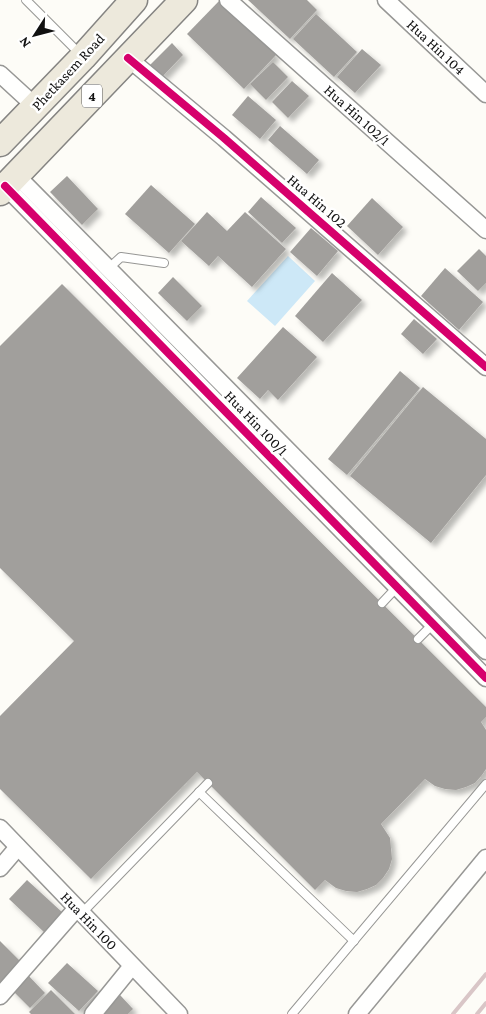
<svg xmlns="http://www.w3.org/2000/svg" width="486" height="1014" viewBox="0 0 486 1014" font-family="'Crimson Pro',serif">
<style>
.water{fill:#cde8f7}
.building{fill:#a19f9c;filter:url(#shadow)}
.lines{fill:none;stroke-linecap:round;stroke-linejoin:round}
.lane-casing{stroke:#979795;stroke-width:10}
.street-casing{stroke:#979795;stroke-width:19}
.primary-casing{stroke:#858482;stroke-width:29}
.lane{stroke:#fffffe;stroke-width:8}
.street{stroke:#fffffe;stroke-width:16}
.primary{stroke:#ede9dc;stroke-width:26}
.rail{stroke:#d9c6c7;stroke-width:4}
.cycleway-casing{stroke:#fff;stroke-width:11}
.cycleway{stroke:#d6006c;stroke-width:8}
.labels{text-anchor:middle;stroke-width:5;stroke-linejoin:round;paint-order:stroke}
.shield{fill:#fff;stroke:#585858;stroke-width:1}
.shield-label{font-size:14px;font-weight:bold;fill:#111}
.street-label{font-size:15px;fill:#111;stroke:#fff}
</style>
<defs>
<filter id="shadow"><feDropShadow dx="4.5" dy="4.5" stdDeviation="2.5" flood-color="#0004"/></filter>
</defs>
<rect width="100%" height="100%" fill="#fdfcf7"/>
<polygon class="water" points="288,256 315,281 275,326 247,301"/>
<g class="building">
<polygon points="220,0 276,55 244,89 187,34"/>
<polygon points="248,0 307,0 317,10 290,39"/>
<polygon points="316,14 357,52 334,77 293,39"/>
<polygon points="172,43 183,55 162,77 150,65"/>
<polygon points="362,49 381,65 355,93 337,77"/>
<polygon points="273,62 288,77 266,100 250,84"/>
<polygon points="292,81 309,96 288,118 272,102"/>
<polygon points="248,96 276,120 260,139 232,115"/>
<polygon points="280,126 319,160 307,174 268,140"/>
<polygon points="67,176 98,209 82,225 50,192"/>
<polygon points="151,185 195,224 169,253 125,214"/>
<polygon points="261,197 296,228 282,243 248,212"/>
<polygon points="372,198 403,227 378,255 347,226"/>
<polygon points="207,212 227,231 245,212 286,249 252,287 218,256 209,266 181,241"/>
<polygon points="311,228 338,251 317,276 290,252"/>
<polygon points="479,249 486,256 486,283 478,291 457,271"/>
<polygon points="445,268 483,302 459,330 421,296"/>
<polygon points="332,273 362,300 323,342 295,316"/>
<polygon points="173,277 202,306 187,321 158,293"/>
<polygon points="62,284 486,707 486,717 481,722 486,730 486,769 482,775 475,783 466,787 456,790 445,789 435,786 425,779 381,824 390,838 392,859 389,869 383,878 376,885 367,889 357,892 346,891 336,888 325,880 315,890 197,772 91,879 0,789 0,716 74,641 0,568 0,346"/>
<polygon points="414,319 437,339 423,354 401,334"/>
<polygon points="283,327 317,357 278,400 268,390 260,399 237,378"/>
<polygon points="400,371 420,388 347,475 328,459"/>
<polygon points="423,387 486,439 486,475 431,543 350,476"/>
<polygon points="27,880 63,913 45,933 9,899"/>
<polygon points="0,941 22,963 0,985"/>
<polygon points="67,963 98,991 79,1011 48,983"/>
<polygon points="26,973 45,993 30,1008 10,988"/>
<polygon points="51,990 75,1014 31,1014 29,1012"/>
<polygon points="120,995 133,1009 128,1014 100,1014"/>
</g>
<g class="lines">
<defs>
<g id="lane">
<polyline points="26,0 80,54"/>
<polyline points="109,268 121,257 164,263"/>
<polyline points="382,603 397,587"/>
<polyline points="418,639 433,624"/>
<polyline points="199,792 354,941"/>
<polyline points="81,914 208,783"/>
<polyline points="292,1014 486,784"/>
</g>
<g id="street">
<polyline points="228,0 486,230"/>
<polyline points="386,0 486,94"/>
<polyline points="128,58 224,138 486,367"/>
<polyline points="0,74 35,106"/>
<polyline points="16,175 486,651"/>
<polyline points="5,186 486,678"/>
<polyline points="0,828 179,1014"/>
<polyline points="0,868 18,847"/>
<polyline points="0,996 76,909"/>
<polyline points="93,1014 132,966"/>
<polyline points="357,1014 486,858"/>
</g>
<g id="primary">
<polyline points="0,143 83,57 134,0"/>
<polyline points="0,192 184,0"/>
</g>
</defs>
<use href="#lane" class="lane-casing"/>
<use href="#street" class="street-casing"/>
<use href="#primary" class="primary-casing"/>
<use href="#lane" class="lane"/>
<use href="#street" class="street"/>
<use href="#primary" class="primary"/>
<g class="rail">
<polyline points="453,1014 486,974"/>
<polyline points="477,1014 486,1003"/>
</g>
<defs>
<g id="cycleway">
<polyline points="128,58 224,138 486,367"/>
<polyline points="5,186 486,678"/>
</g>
</defs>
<use href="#cycleway" class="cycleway-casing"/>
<use href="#cycleway" class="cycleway"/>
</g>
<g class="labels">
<rect class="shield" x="82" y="84.5" width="20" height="23" rx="4"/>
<g class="shield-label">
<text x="92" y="101">4</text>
</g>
<g class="street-label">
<text transform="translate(436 47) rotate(43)" y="5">Hua Hin 104</text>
<text transform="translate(68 72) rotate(-47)" y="5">Phetkasem Road</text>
<text transform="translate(357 115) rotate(42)" y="5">Hua Hin 102/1</text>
<text transform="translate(317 201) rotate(41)" y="5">Hua Hin 102</text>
<text transform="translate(256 423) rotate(46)" y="5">Hua Hin 100/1</text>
<text transform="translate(89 921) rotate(46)" y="5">Hua Hin 100</text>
</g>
</g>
<g transform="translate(35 35) rotate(234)" stroke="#ffffff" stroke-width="4" paint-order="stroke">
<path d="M0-4L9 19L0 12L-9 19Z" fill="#111111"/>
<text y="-8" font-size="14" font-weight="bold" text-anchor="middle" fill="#111111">N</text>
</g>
</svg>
